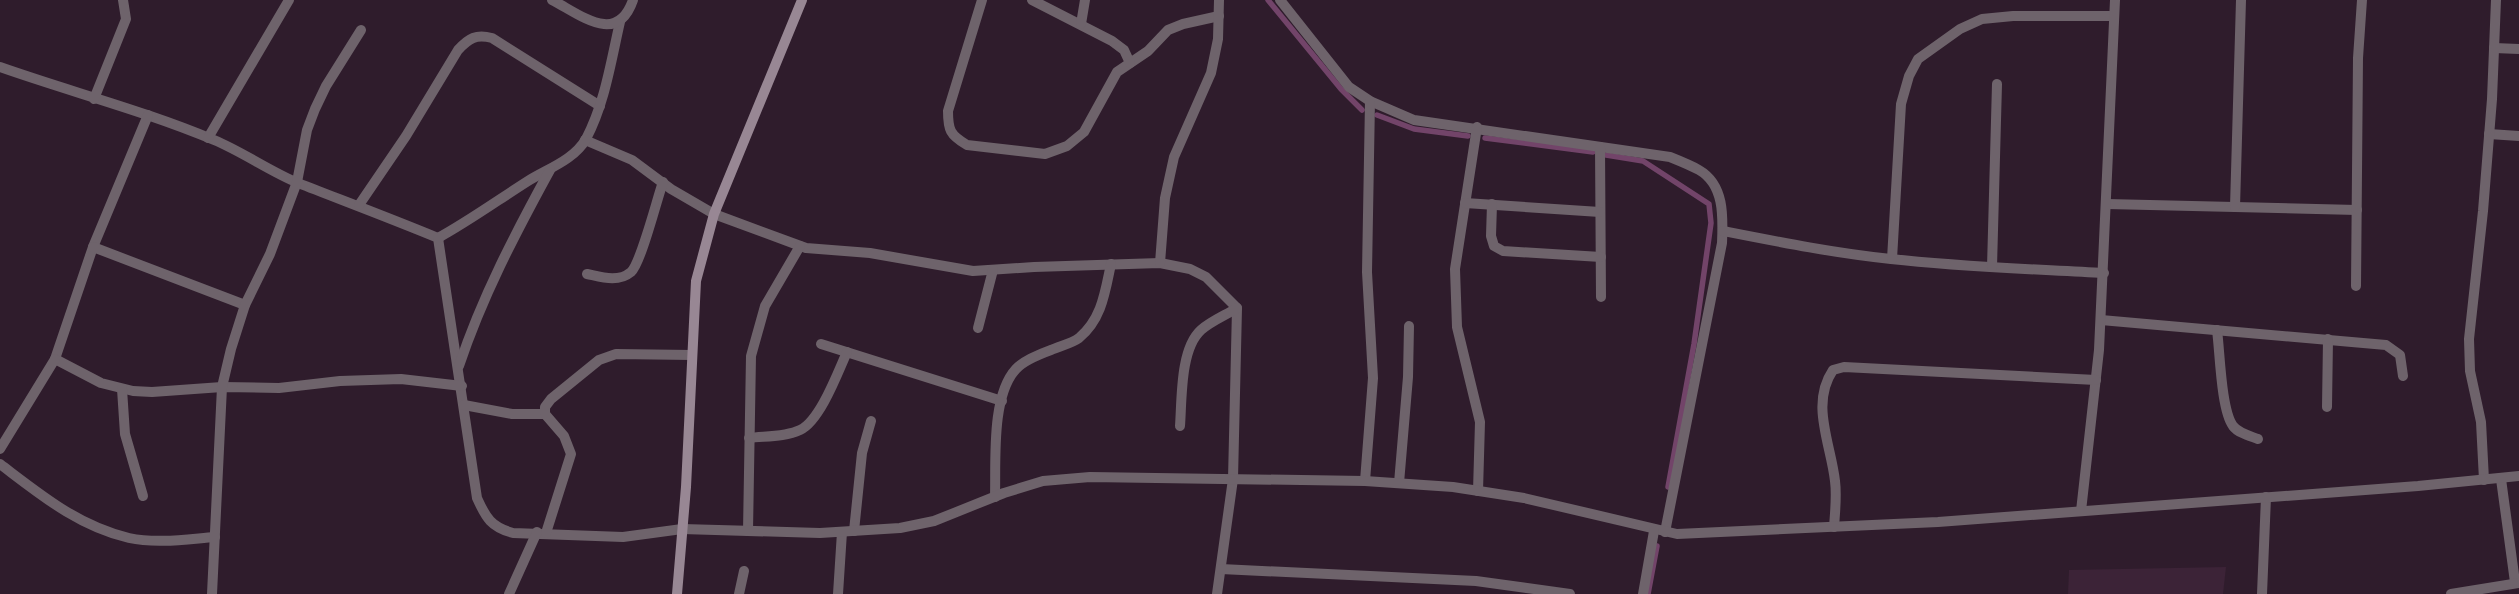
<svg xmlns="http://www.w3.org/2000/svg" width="2519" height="594" viewBox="0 0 2519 594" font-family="'Crimson Pro',serif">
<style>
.built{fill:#3c2337}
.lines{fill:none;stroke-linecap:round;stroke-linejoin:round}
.stream{stroke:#724469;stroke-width:5.5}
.minor{stroke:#6e636b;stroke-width:10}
.tertiary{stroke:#6e636b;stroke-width:10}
.secondary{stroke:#988794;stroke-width:10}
</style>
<rect width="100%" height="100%" fill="#2f1c2c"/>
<polygon class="built" points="2226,567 2223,594 2068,594 2069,570"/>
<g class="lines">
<g class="stream">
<polyline points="1268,0 1341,89 1362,110"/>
<polyline points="1377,115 1414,129 1468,136"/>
<polyline points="1485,138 1593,152"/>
<polyline points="1606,155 1643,161 1709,204 1711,223 1694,344 1668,487"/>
<polyline points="1648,594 1657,546"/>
</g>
<g class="minor">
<path d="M982,0L948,111C948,130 950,135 967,145L1045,154L1067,146L1084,132L1117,72L1148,51L1168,30L1183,24L1219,16"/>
<polyline points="1032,0 1112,41 1124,50 1130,63"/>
<path d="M1280,0L1349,87L1370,101L1414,120L1670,157C1680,161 1690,165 1699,170C1725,185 1723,218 1722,243L1665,532"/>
<polyline points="1081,24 1085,0"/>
<polyline points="2494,48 2519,49"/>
<path d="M0,67C71,92 145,111 214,140C243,152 269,171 298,183C344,201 392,219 438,238L477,498C486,518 491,527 513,533L623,537L682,529"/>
<polyline points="94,99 126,19 123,0"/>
<polyline points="148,115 93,247 55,359 101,383 133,391 152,392 222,387 279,388 340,381 401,379 462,386"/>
<polyline points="1477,127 1455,269 1457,327 1480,422 1478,491"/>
<polyline points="2489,134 2519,136"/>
<polyline points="208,138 289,0"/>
<polyline points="585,140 632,160 671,189 714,214 806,248 870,253 973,271 1034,267 1160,263 1190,269 1206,277 1237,308 1233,479 1217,594"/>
<polyline points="1600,147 1601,297"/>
<polyline points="1465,203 1600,212"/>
<polyline points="1492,204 1491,236 1494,246 1503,251 1601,257"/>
<polyline points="2107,204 2357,210"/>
<path d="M359,205L406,136L458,50C469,38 476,34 492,38L600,106"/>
<polyline points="2235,207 2241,0"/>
<path d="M1723,231C1779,242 1834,253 1891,259C1962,267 2033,269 2104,273"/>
<path d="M438,238C469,221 498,200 528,181C547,169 574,160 586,139C605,103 611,61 620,22"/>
<polyline points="93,247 245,305"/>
<polyline points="1892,259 1901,104 1909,76 1918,59 1960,29 1982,19 2013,16 2114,16"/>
<polyline points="1160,263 1165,198 1174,157 1211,73 1218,39 1219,0"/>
<polyline points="1992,267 1997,84"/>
<path d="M587,274C601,277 618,283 631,272C641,263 657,199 663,182"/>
<polyline points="2356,286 2358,58 2362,0"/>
<polyline points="2101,320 2386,345 2400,355 2403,376"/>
<polyline points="978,328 993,270"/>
<path d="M2217,330C2220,352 2221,410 2233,426C2238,433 2250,436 2258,439"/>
<polyline points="821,344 1002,401"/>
<path d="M459,366C482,297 515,234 550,170"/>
<polyline points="122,389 125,434 143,496"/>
<polyline points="464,405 512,414 545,414"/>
<polyline points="2327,407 2328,339"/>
<path d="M1180,426C1182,399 1180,349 1201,330C1211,321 1226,315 1237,308"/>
<path d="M749,438C765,436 785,437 800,430C820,421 838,372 847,352"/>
<polyline points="0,449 55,359"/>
<path d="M0,464C41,495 78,526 129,538C157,544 188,539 215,537"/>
<polyline points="2501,479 2515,582"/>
<polyline points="2484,480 2481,422 2470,371 2469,339 2483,211 2492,99 2496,0"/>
<polyline points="1365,481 1373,378 1367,272 1370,101"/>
<polyline points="1399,483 1408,377 1409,326"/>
<path d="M995,497C996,461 991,396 1016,369C1024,360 1040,354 1051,350C1059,346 1071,344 1079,338C1102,319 1105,292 1111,264"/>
<polyline points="2081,511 2099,350 2115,0"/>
<path d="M1834,527C1835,512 1837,496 1835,481C1831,444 1810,404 1833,370L1844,367L2096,380"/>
<polyline points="748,531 751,356 765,306 800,246"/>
<polyline points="854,531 862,453 871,421"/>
<polyline points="546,533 571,454 564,436 545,414 545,407 551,399 599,360 616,354 692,355"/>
<polyline points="1221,569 1476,581 1570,594"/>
<polyline points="212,594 222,387 231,349 245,305 270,254 297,182 307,130 315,109 326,86 361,30"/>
<polyline points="509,594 537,532"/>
<polyline points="739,594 744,571"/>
<polyline points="838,594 842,532"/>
<polyline points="2262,594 2266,497"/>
<polyline points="2451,594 2519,583"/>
</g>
<g class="tertiary">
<path d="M552,0C581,15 617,46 633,0"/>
<polyline points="682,529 820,533 900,528 934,521 1004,493 1043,481 1090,477 1365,481 1453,487 1524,498 1677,534 1938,522 2418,486 2519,476"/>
<polyline points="1643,594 1654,531"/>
</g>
<polyline class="secondary" points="677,594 686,487 696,281 714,214 802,0"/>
</g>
</svg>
